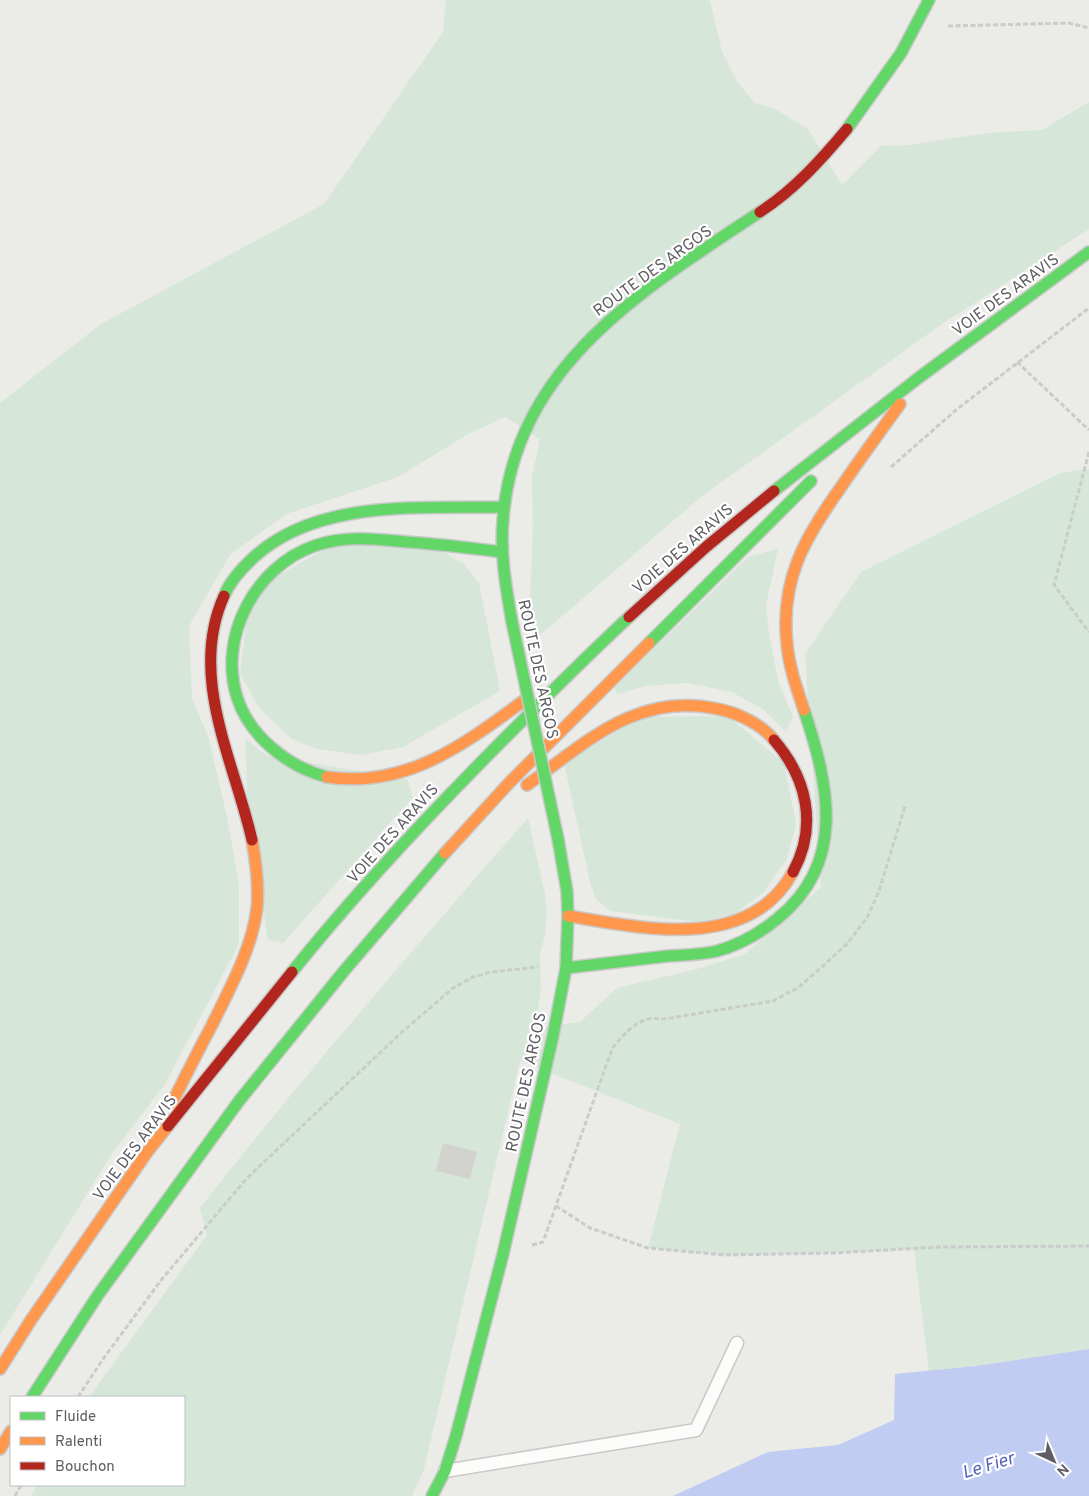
<svg xmlns="http://www.w3.org/2000/svg" width="1089" height="1496" viewBox="0 0 1089 1496" font-family="Overpass,sans-serif">
<style>
.green{fill:#d6e6d9}
.water{fill:#c0ccf1}
.building{fill:#d2d2cf}
.lines{fill:none;stroke-linecap:round;stroke-linejoin:round}
.lane-casing{stroke:#c9c9c9;stroke-width:15}
.fast-casing{stroke:#c9c9c9;stroke-width:14}
.slow-casing{stroke:#c9c9c9;stroke-width:14}
.jam-casing{stroke:#c9c9c9;stroke-width:14}
.path{stroke:#c9cccb;stroke-width:3;stroke-dasharray:5 2.5;stroke-linecap:butt}
.lane{stroke:#fcfcfb;stroke-width:12}
.fast{stroke:#63d668;stroke-width:11}
.slow{stroke:#ff974d;stroke-width:11}
.jam{stroke:#b3261e;stroke-width:11}
.fast-bridge-casing{stroke:#c9c9c9;stroke-width:14;stroke-linecap:butt}
.fast-bridge{stroke:#63d668;stroke-width:11}
.labels{text-anchor:middle;stroke-width:4.5;stroke-linejoin:round;paint-order:stroke}
.street-label{font-size:16px;fill:#5d5d63;stroke:#fff}
.water-label{font-size:18px;font-style:italic;fill:#5262b5;stroke:#fff}
</style>
<rect width="100%" height="100%" fill="#ebebe7"/>
<g class="green">
<polygon points="446,0 710,0 722,52 736,80 755,103 775,109 808,129 842,185 881,146 910,145 987,133 1042,130 1089,102 1089,229 942,324 702,496 538,637 530,602 533,526 532,477 540,439 505,417 468,434 398,477 286,514 230,555 189,626 192,698 209,739 227,817 239,883 239,944 165,1084 111,1155 0,1335 0,403 101,324 324,204 443,32"/>
<path d="M1089,469V1349L976,1366L929,1371L914,1249L832,1253L725,1255L648,1248L680,1124L520,1061L424,1469L412,1496H31L37,1485H184V1397H89L207,1235L200,1208C305,1074 416,946 528,818L545,894L547,912L545,934L540,956L541,990L535,1028L580,1022L617,988L701,968L745,954L821,887L805,654L861,572L1060,473Z"/>
<polygon points="334,544 437,549 464,564 479,583 500,691 403,747 361,755 317,749 292,739 260,709 240,674 248,610 265,583"/>
<polygon points="778,549 766,605 769,633 778,681 793,717 786,732 763,709 732,692 687,683 644,686 617,695 615,687 749,556"/>
<polygon points="728,716 784,763 796,824 787,859 763,893 734,914 697,922 610,911 596,899 590,882 564,763 641,717"/>
<polygon points="245,738 267,756 407,779 413,797 283,943 268,940 247,792"/>
</g>
<polygon class="water" points="1089,1349 1089,1496 673,1496 768,1452 838,1445 894,1420 895,1374 976,1366"/>
<polygon class="building" points="443,1143 477,1152 470,1179 436,1171"/>
<g class="lines">
<defs>
<polyline id="lane" points="445,1471 696,1430 737,1343"/>
<g id="fast">
<polyline points="847,129 901,53 929,0"/>
<polyline points="774,491 917,379 1089,252"/>
<path d="M224,596C230,581 242,568 254,557C319,498 422,509 504,507"/>
<path d="M512,622C506,588 500,554 503,520C514,366 644,289 760,212"/>
<polyline points="649,643 811,481"/>
<path d="M327,777C288,767 249,736 237,697C218,637 255,567 314,546C346,535 375,539 408,542C439,544 471,548 502,552"/>
<path d="M566,968C600,964 634,960 668,956C684,955 701,955 717,951C739,945 760,933 777,919C847,863 829,785 804,710"/>
<path d="M292,972C360,887 435,808 512,731C550,693 589,654 629,617"/>
<polyline points="32,1397 98,1295 239,1101 344,971 445,853"/>
<polyline points="432,1496 445,1471 456,1436 503,1254 553,1036 566,968 568,916 567,891 558,839"/>
</g>
<g id="slow">
<path d="M804,710C797,689 789,667 787,644C780,579 805,538 841,487C860,459 880,432 900,404"/>
<path d="M327,777C407,789 466,743 526,699"/>
<path d="M527,785C587,742 638,691 718,709C738,713 761,724 774,740"/>
<polyline points="445,853 510,782 649,643"/>
<path d="M568,916C642,928 749,953 793,872"/>
<path d="M172,1103C185,1077 198,1051 212,1025C230,988 252,949 257,908C259,885 256,862 252,840"/>
<polyline points="0,1369 31,1320 148,1151 168,1126"/>
<polyline points="0,1449 11,1431"/>
</g>
<g id="jam">
<path d="M760,212C794,190 821,160 847,129"/>
<path d="M224,596C188,676 234,761 252,840"/>
<polyline points="629,617 706,547 774,491"/>
<path d="M774,740C807,778 818,826 793,872"/>
<polyline points="168,1126 292,972"/>
</g>
</defs>
<use href="#lane" class="lane-casing"/>
<use href="#fast" class="fast-casing"/>
<use href="#slow" class="slow-casing"/>
<use href="#jam" class="jam-casing"/>
<g class="path">
<polyline points="948,26 1069,23 1089,28"/>
<polyline points="1017,362 1089,430"/>
<polyline points="1089,452 1054,585 1089,632"/>
<polyline points="891,467 956,410 1089,308"/>
<polyline points="556,1206 590,1228 648,1248 725,1255 832,1253 941,1247 1089,1246"/>
<path d="M532,1245L543,1242L612,1049C621,1037 633,1023 648,1019C653,1018 659,1019 664,1019L773,1001L799,987L824,965L848,943L868,916L879,891L905,806"/>
<polyline points="78,1397 103,1359 162,1279 247,1178 402,1032 453,988 473,977 492,972 538,967"/>
<polyline points="15,1496 21,1485"/>
</g>
<use href="#lane" class="lane"/>
<use href="#fast" class="fast"/>
<use href="#slow" class="slow"/>
<use href="#jam" class="jam"/>
<defs>
<polyline id="fast-bridge" points="512,622 558,839"/>
</defs>
<use href="#fast-bridge" class="fast-bridge-casing"/>
<use href="#fast-bridge" class="fast-bridge"/>
</g>
<g class="labels">
<g class="street-label">
<text transform="translate(652 270) rotate(-36)" y="6">ROUTE DES ARGOS</text>
<text transform="translate(1005 294) rotate(-36)" y="6">VOIE DES ARAVIS</text>
<text transform="translate(682 548) rotate(-41)" y="6">VOIE DES ARAVIS</text>
<text transform="translate(539 669) rotate(78)" y="6">ROUTE DES ARGOS</text>
<text transform="translate(392 833) rotate(-48)" y="6">VOIE DES ARAVIS</text>
<text transform="translate(525 1082) rotate(-78)" y="6">ROUTE DES ARGOS</text>
<text transform="translate(134 1147) rotate(-53)" y="6">VOIE DES ARAVIS</text>
</g>
<g class="water-label">
<text transform="translate(988 1465) rotate(-17)" y="6">Le Fier</text>
</g>
</g>
<rect x="10" y="1396" width="175" height="90" fill="#ffffff" stroke="#bebec1"/>
<rect x="20" y="1412" width="25" height="8" fill="#63d668" stroke="#bebec1"/>
<text x="55" y="1421" font-size="15" fill="#5d5d63">Fluide</text>
<rect x="20" y="1437" width="25" height="8" fill="#ff974d" stroke="#bebec1"/>
<text x="55" y="1446" font-size="15" fill="#5d5d63">Ralenti</text>
<rect x="20" y="1462" width="25" height="8" fill="#b3261e" stroke="#bebec1"/>
<text x="55" y="1471" font-size="15" fill="#5d5d63">Bouchon</text>
<g transform="translate(1054 1461) rotate(136)" stroke="#ffffff" stroke-width="4" paint-order="stroke">
<path d="M0-4L9 19L0 12L-9 19Z" fill="#5d5d63"/>
<text y="-8" font-size="14" font-weight="bold" text-anchor="middle" fill="#5d5d63">N</text>
</g>
</svg>
